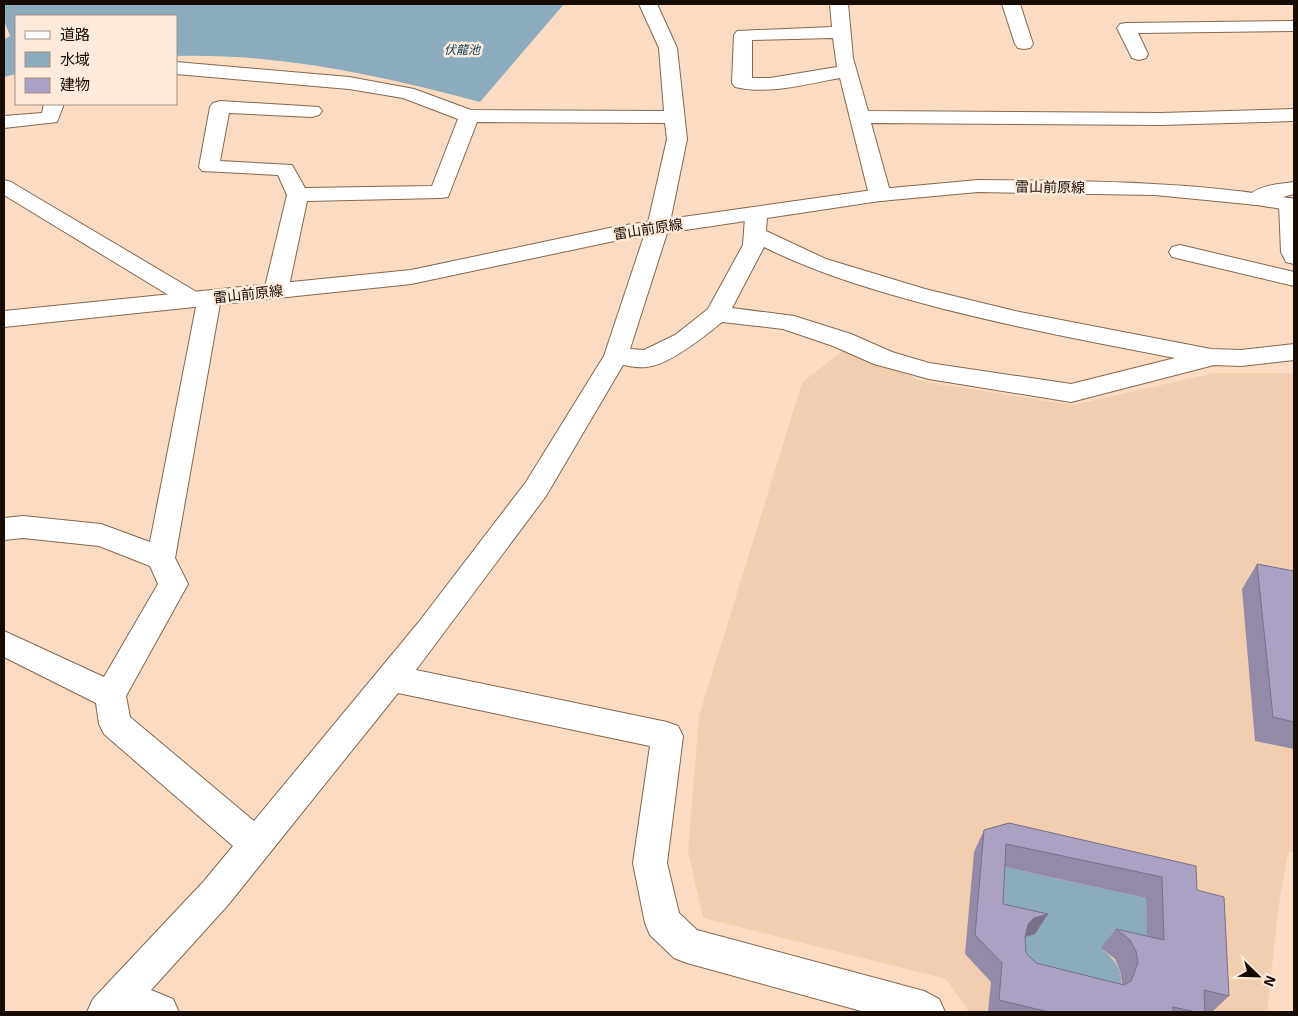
<svg xmlns="http://www.w3.org/2000/svg" width="1298" height="1016" viewBox="0 0 1298 1016" font-family="'Exo 2','Noto Sans JP',sans-serif">
<style>
.built{fill:#f2ceb0}
.water{fill:#8cabbd}
.lines{fill:none;stroke-linecap:round;stroke-linejoin:round}
.minor-casing{stroke:#836851;stroke-width:2}
.major-casing{stroke:#836851;stroke-width:2}
.minor{fill:#fff;fill-rule:evenodd}
.major{fill:#fff;fill-rule:evenodd}
.wall{fill:#938aa8;fill-rule:evenodd}
.shaded-wall{fill:#787188}
.building{fill:#aba1c3;stroke:#787188;fill-rule:evenodd}
.labels{text-anchor:middle;stroke-width:5;stroke-linejoin:round;paint-order:stroke}
.far-water-label{font-size:12px;font-style:italic;fill:#003f5a;stroke:#feebdc}
.street-label{font-size:14px;fill:#160c04;stroke:#feebdc}
</style>
<rect width="100%" height="100%" fill="#fbdbc1"/>
<polygon class="built" points="843,350 924,382 1073,405 1214,373 1294,373 1294,851 1288,853 1279,903 1267,1012 969,1012 946,979 703,918 688,851 699,716 802,383"/>
<g class="water">
<path d="M4,4H564L480,102C382,76 278,53 176,56V16H16V74L4,77V40L10,36L4,20Z"/>
<path d="M996,865L1146,898L1148,959L1102,949C1118,962 1124,973 1120,993L1024,982L992,924Z"/>
</g>
<g class="lines">
<defs>
<g id="minor">
<path d="M639,4H657L677,48L687,139L669,227L630,349L644,350L675,335L708,309L743,245L745,217L748,212L756,210L764,212L767,217L766,231L826,259L925,289L1015,311L1211,349L1241,350L1294,344V360L1241,366L1214,365L1071,402L929,379L874,364L833,346L783,329L722,322C705,336 668,366 646,367C639,368 630,366 623,365L546,496L416,670L667,722L678,726L683,736L667,863L679,913L697,930L924,991L939,999L945,1012H865L687,963L674,958L650,935L645,923L633,863L650,746L398,693L228,905L151,990L173,999L179,1012H87L93,999L204,881L233,846L104,734L99,724L96,703L4,657V631L104,677L158,584L150,566L99,546L23,538L4,540V518L23,516L101,524L150,542L196,307L185,305L4,195V180L11,182L200,294L209,291L217,293L221,298L175,558L188,584L126,696L130,717L254,821L418,623L526,482L604,356L647,227L667,139L665,123L477,122L448,197L440,198L307,201L288,291L284,296L276,298L268,296L264,291L287,195L278,175L202,171L199,167L210,107L213,103L220,101L319,107L322,111L319,115L312,117L229,113L220,161L292,165L305,188L432,186L458,119L403,98L349,89L176,74V62L349,77L414,89L471,110L664,111L659,48ZM764,247C820,275 880,292 940,308C1018,328 1096,343 1175,358L1071,384L929,363L892,352L851,334L794,316L732,308Z"/>
<path d="M830,4H848L853,58L868,111L1161,113L1294,109V121L1161,125L871,123L891,195L888,200L880,201L872,200L869,195L840,78C806,84 769,95 735,87L732,83L734,35L737,31L832,27ZM833,38L837,67L770,78H752V40Z"/>
<polygon points="1002,4 1020,4 1033,44 1030,48 1024,49 1018,48 1015,44"/>
<polygon points="1294,21 1294,31 1138,33 1148,54 1146,58 1139,60 1132,58 1117,28 1120,24 1126,23"/>
<polygon points="44,104 64,104 57,122 4,128 4,116 42,113"/>
<path d="M1294,182V194C1279,197 1263,207 1249,204L1246,199C1256,185 1279,184 1294,182Z"/>
<polygon points="1290,198 1294,199 1294,264 1286,262 1281,252 1279,204 1282,199"/>
<polygon points="1180,245 1294,272 1294,286 1172,257 1169,252 1172,247"/>
</g>
<path id="major" d="M978,180C1084,181 1189,181 1294,199V211L1257,205L1155,195L978,192L880,201L619,240L411,284L4,327V311L411,270L619,226L880,189Z"/>
</defs>
<use href="#minor" class="minor-casing"/>
<use href="#major" class="major-casing"/>
<use href="#minor" class="minor"/>
<use href="#major" class="major"/>
</g>
<g class="wall">
<polygon points="1257,564 1294,571 1294,749 1255,741 1242,589"/>
<path d="M1009,823L1197,890L1229,996L1212,1012H988L991,982L965,954L974,852L984,830ZM1005,867L1146,898L1147,936L1116,929L1101,948L1115,959L1120,971L1122,982L1121,985L1036,963L1026,953L1025,937L1035,934L1003,904Z"/>
</g>
<polygon class="shaded-wall" points="1048,914 1035,934 1022,938 1028,924 1034,918"/>
<g class="building">
<polygon points="1257,564 1294,571 1294,722 1273,717"/>
<path d="M1009,823L1196,866L1197,890L1224,897L1229,996L1204,990L1205,1012H1196L1173,1007V1012H1049L999,1000L1002,963L975,935L984,830ZM1006,844L1162,877L1164,940L1116,929L1130,940L1136,951L1138,963L1131,981L1124,985L1036,963L1026,953L1025,937L1028,924L1034,918L1048,914L1003,904Z"/>
</g>
<g class="labels">
<g class="far-water-label">
<text x="462" y="54">伏龍池</text>
</g>
<g class="street-label">
<text transform="translate(1050 187) rotate(1)" y="5">雷山前原線</text>
<text transform="translate(648 229) rotate(-9)" y="5">雷山前原線</text>
<text transform="translate(248 294) rotate(-6)" y="5">雷山前原線</text>
</g>
</g>
<rect width="1298" height="1016" fill="none" stroke="#160c04" stroke-width="10"/>
<rect x="15" y="15" width="162" height="90" fill="#feebdc" stroke="#a19286"/>
<rect x="25" y="31" width="25" height="8" fill="#ffffff" stroke="#a19286"/>
<text x="60" y="40" font-size="15" fill="#160c04">道路</text>
<rect x="25" y="52" width="25" height="15" fill="#8cabbd" stroke="#a19286"/>
<text x="60" y="65" font-size="15" fill="#160c04">水域</text>
<rect x="25" y="78" width="25" height="15" fill="#aba1c3" stroke="#a19286"/>
<text x="60" y="90" font-size="15" fill="#160c04">建物</text>
<g transform="translate(1258 976) rotate(113)" stroke="#feebdc" stroke-width="4" paint-order="stroke">
<path d="M0-4L9 19L0 12L-9 19Z" fill="#160c04"/>
<text y="-8" font-size="14" font-weight="bold" text-anchor="middle" fill="#160c04">N</text>
</g>
</svg>
